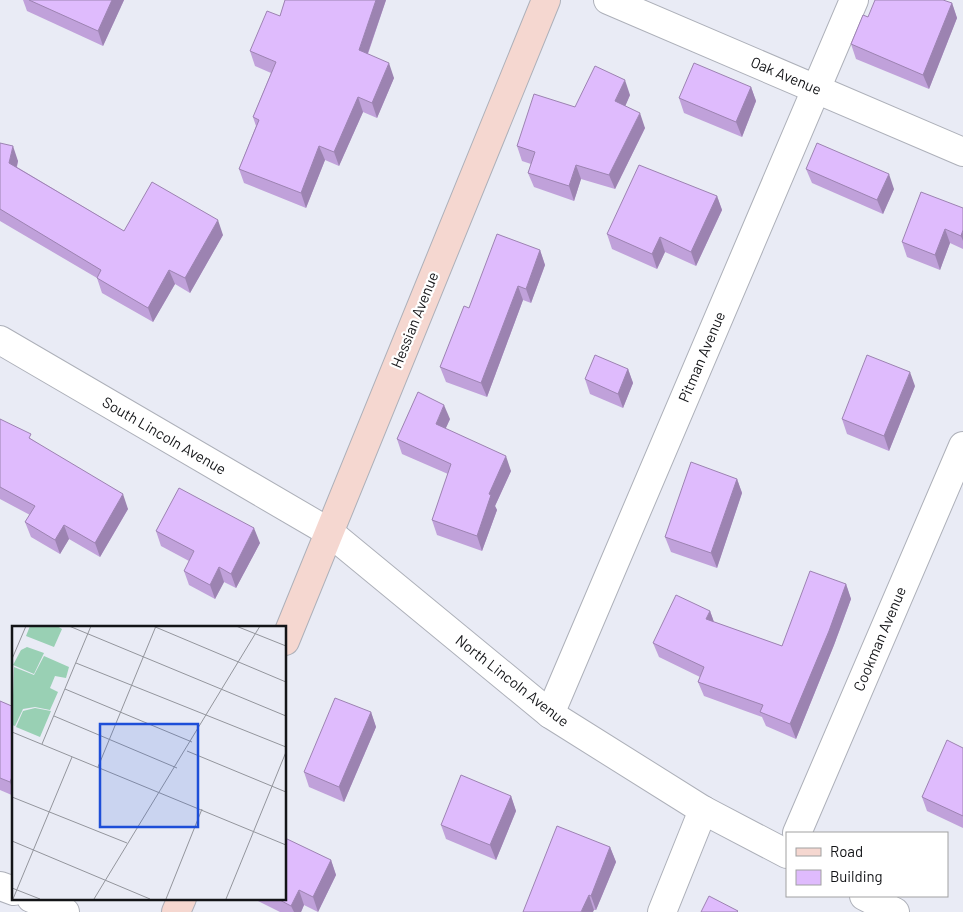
<svg xmlns="http://www.w3.org/2000/svg" width="963" height="912" viewBox="0 0 963 912" font-family="Barlow,sans-serif">
<style>
.lines{fill:none;stroke-linecap:round;stroke-linejoin:round}
.street-casing{stroke:#adb0b9;stroke-width:30}
.secondary-casing{stroke:#adb0b9;stroke-width:30}
.street{stroke:#fff;stroke-width:28}
.secondary{stroke:#f5d7d0;stroke-width:28}
.wall{fill:#c0a1da}
.shaded-wall{fill:#9c83b1}
.building{fill:#dfbbfd;stroke:#9c83b1}
.labels{text-anchor:middle;stroke-width:4.5;stroke-linejoin:round;paint-order:stroke}
.street-label{font-size:15px;fill:#131417;stroke:#fff}
.inset-road{fill:none;stroke:#93959c;stroke-width:1}
.view{fill:#1d4ed8;fill-opacity:0.15;stroke:#1d4ed8;stroke-width:2.5}
.inset-edge{fill:none;stroke:#131417;stroke-width:2.5}
</style>
<rect width="100%" height="100%" fill="#e9ebf5"/>
<g class="lines">
<defs>
<g id="street">
<polyline points="608,0 963,152"/>
<polyline points="0,340 329,532 550,714 703,810 787,854"/>
<polyline points="550,714 854,0"/>
<polyline points="797,833 963,446"/>
<polyline points="0,886 14,891"/>
<polyline points="864,896 895,912"/>
<polyline points="31,898 65,912"/>
<polyline points="662,912 703,810"/>
</g>
<g id="secondary">
<polyline points="285,641 546,0"/>
<polyline points="176,912 182,898"/>
</g>
</defs>
<use href="#street" class="street-casing"/>
<use href="#secondary" class="secondary-casing"/>
<use href="#street" class="street"/>
<use href="#secondary" class="secondary"/>
</g>
<g class="wall">
<polygon points="23,0 124,0 103,46 27,11"/>
<polygon points="285,0 386,0 368,54 394,78 377,118 363,112 339,166 325,160 306,208 244,183 239,169 256,126 253,117 271,73 255,66 250,51 280,16"/>
<polygon points="952,3 957,18 929,89 856,59 851,44 868,17"/>
<polygon points="751,87 756,101 742,137 684,113 679,98"/>
<polygon points="630,95 625,106 645,128 615,189 581,179 574,201 534,187 528,173 531,164 522,161 517,146 575,107"/>
<polygon points="0,143 18,161 17,167 124,231 223,235 190,293 175,284 153,322 102,293 97,278 0,221"/>
<polygon points="806,169 894,189 883,214 812,183"/>
<polygon points="717,196 722,210 696,266 665,252 657,269 612,249 607,234"/>
<polygon points="963,208 963,249 950,243 940,270 907,257 902,242"/>
<polygon points="540,250 545,265 531,303 523,300 487,397 446,382 440,367 469,308"/>
<polygon points="628,369 633,383 623,408 590,394 585,379"/>
<polygon points="915,386 889,451 847,434 842,419"/>
<polygon points="0,419 33,440 128,509 100,557 69,539 60,554 31,537 25,522 30,515 0,499"/>
<polygon points="450,419 445,429 511,471 495,506 497,510 482,551 437,535 432,520 448,474 402,454 397,439"/>
<polygon points="737,479 742,493 717,568 671,552 665,537"/>
<polygon points="156,531 260,543 236,588 224,582 215,599 189,585 184,571 189,561 161,546"/>
<polygon points="846,584 851,599 834,645 796,739 766,726 762,717 704,696 698,682 700,677 659,657 653,643 710,611 714,622 782,646"/>
<polygon points="0,701 14,707 14,796 0,790"/>
<polygon points="371,712 376,727 344,802 309,787 304,772"/>
<polygon points="963,748 963,828 927,811 922,797"/>
<polygon points="511,796 516,811 496,860 446,839 441,825"/>
<polygon points="610,847 616,862 596,910 594,910 523,912"/>
<polygon points="331,860 336,875 318,912 304,905 301,912 280,912 258,901 256,898 285,898"/>
</g>
<g class="shaded-wall">
<polygon points="112,0 124,0 103,46 98,31"/>
<polygon points="376,0 386,0 364,64 359,50"/>
<polygon points="952,3 957,18 929,89 923,75"/>
<polygon points="389,63 394,78 377,118 372,103"/>
<polygon points="625,80 630,95 621,116 615,101"/>
<polygon points="751,87 756,101 742,137 736,122"/>
<polygon points="358,97 363,112 339,166 334,152"/>
<polygon points="640,113 645,128 615,189 609,175"/>
<polygon points="13,146 18,161 14,177 9,163"/>
<polygon points="319,146 325,160 306,208 301,193"/>
<polygon points="576,165 581,179 574,201 569,186"/>
<polygon points="889,174 894,189 883,214 877,200"/>
<polygon points="717,196 722,210 696,266 691,252"/>
<polygon points="218,220 223,235 190,293 185,278"/>
<polygon points="945,229 950,243 940,270 935,255"/>
<polygon points="963,230 963,241 961,236"/>
<polygon points="660,237 665,252 657,269 652,254"/>
<polygon points="540,250 545,265 531,303 526,289"/>
<polygon points="169,270 175,284 153,322 148,308"/>
<polygon points="518,286 523,300 487,397 481,383"/>
<polygon points="628,369 633,383 623,408 618,394"/>
<polygon points="910,372 915,386 889,451 884,436"/>
<polygon points="444,405 450,419 441,439 436,424"/>
<polygon points="506,456 511,471 495,506 497,510 482,551 477,536 489,494"/>
<polygon points="737,479 742,493 717,568 711,553"/>
<polygon points="123,494 128,509 100,557 95,543"/>
<polygon points="64,525 69,539 60,554 55,540"/>
<polygon points="254,528 260,543 236,588 231,574"/>
<polygon points="219,567 224,582 215,599 210,585"/>
<polygon points="846,584 851,599 834,645 796,739 790,724"/>
<polygon points="710,611 715,625 706,619"/>
<polygon points="371,712 376,727 344,802 339,787"/>
<polygon points="12,777 14,782 14,794 10,782"/>
<polygon points="511,796 516,811 496,860 490,845"/>
<polygon points="610,847 616,862 596,910 591,896"/>
<polygon points="331,860 336,875 318,912 313,897"/>
<polygon points="299,890 304,905 301,912 294,912 291,906"/>
<polygon points="589,895 594,910 593,912 581,912"/>
</g>
<g class="building">
<polygon points="29,0 112,0 98,31"/>
<polygon points="285,0 376,0 359,50 389,63 372,103 358,97 334,152 319,146 301,193 239,169 259,120 253,117 276,62 250,51 267,11 280,16"/>
<polygon points="875,0 943,0 952,3 923,75 851,44 863,15 868,17"/>
<polygon points="694,63 751,87 736,122 679,98"/>
<polygon points="595,66 625,80 615,101 640,113 609,175 576,165 569,186 528,173 535,152 517,146 534,94 575,107"/>
<polygon points="0,143 13,146 9,163 124,231 152,182 218,220 185,278 169,270 148,308 97,278 101,270 0,209"/>
<polygon points="817,143 889,174 877,200 806,169"/>
<polygon points="639,165 717,196 691,252 660,237 652,254 607,234"/>
<polygon points="921,192 963,208 963,230 961,236 945,229 935,255 902,242"/>
<polygon points="497,234 540,250 526,289 518,286 481,383 440,367 464,306 469,308"/>
<polygon points="595,355 628,369 618,394 585,379"/>
<polygon points="867,355 910,372 884,436 842,419"/>
<polygon points="418,392 444,405 436,424 506,456 489,494 491,495 477,536 432,520 451,464 397,439"/>
<polygon points="0,419 31,434 29,438 123,494 95,543 64,525 55,540 25,522 35,506 0,487"/>
<polygon points="691,462 737,479 711,553 665,537"/>
<polygon points="179,488 254,528 231,574 219,567 210,585 184,571 194,551 156,531"/>
<polygon points="810,571 846,584 829,631 790,724 760,712 763,705 698,682 704,667 653,643 676,595 710,611 706,619 782,646"/>
<polygon points="335,698 371,712 339,787 304,772"/>
<polygon points="0,701 14,707 14,778 12,777 10,782 0,778"/>
<polygon points="947,740 963,748 963,816 922,797"/>
<polygon points="461,775 511,796 490,845 441,825"/>
<polygon points="557,826 610,847 591,896 589,895 581,912 523,912"/>
<polygon points="285,838 331,860 313,897 299,890 291,906 276,898 285,898"/>
<polygon points="709,896 738,911 737,912 701,912"/>
</g>
<g class="labels">
<g class="street-label">
<text transform="translate(786 76) rotate(23)" y="5">Oak Avenue</text>
<text transform="translate(415 320) rotate(-68)" y="5">Hessian Avenue</text>
<text transform="translate(702 357) rotate(-67)" y="5">Pitman Avenue</text>
<text transform="translate(164 436) rotate(30)" y="5">South Lincoln Avenue</text>
<text transform="translate(880 639) rotate(-67)" y="5">Cookman Avenue</text>
<text transform="translate(512 681) rotate(38)" y="5">North Lincoln Avenue</text>
</g>
</g>
<g transform="translate(12 626)">
<rect width="274" height="274" fill="#e9ebf5"/>
<path d="M18,0H45L50,3L42,21L14,10ZM32,30L57,41L54,52L43,50L38,62L46,66L38,84L23,81L11,83L3,100L0,99L2,41L22,49Z" fill="#99d0b4"/>
<path d="M15,21L32,27L22,48L1,39L9,24ZM23,82L39,85L28,111L4,101L11,85Z" fill="#99d0b4"/>
<path class="inset-road" d="M57,0L274,90M141,0L274,56M224,0L274,20M0,33L14,0M64,37L274,121M53,63L180,116M42,90L165,142M0,106L274,219M30,118L79,0M175,125L274,166M86,141L144,0M0,171L115,217M0,215L138,273M0,262L28,273M1,273L60,131M82,273L248,0M154,273L190,183M214,273L274,126"/>
<path class="view" d="M88,98H186V201H88Z"/>
<rect width="274" height="274" class="inset-edge"/>
</g>
<rect x="786" y="832" width="162" height="65" fill="#ffffff" stroke="#a1a1a2"/>
<rect x="796" y="848" width="25" height="8" fill="#f5d7d0" stroke="#a1a1a2"/>
<text x="830" y="857" font-size="15" fill="#131417">Road</text>
<rect x="796" y="870" width="25" height="15" fill="#dfbbfd" stroke="#a1a1a2"/>
<text x="830" y="882" font-size="15" fill="#131417">Building</text>
</svg>
